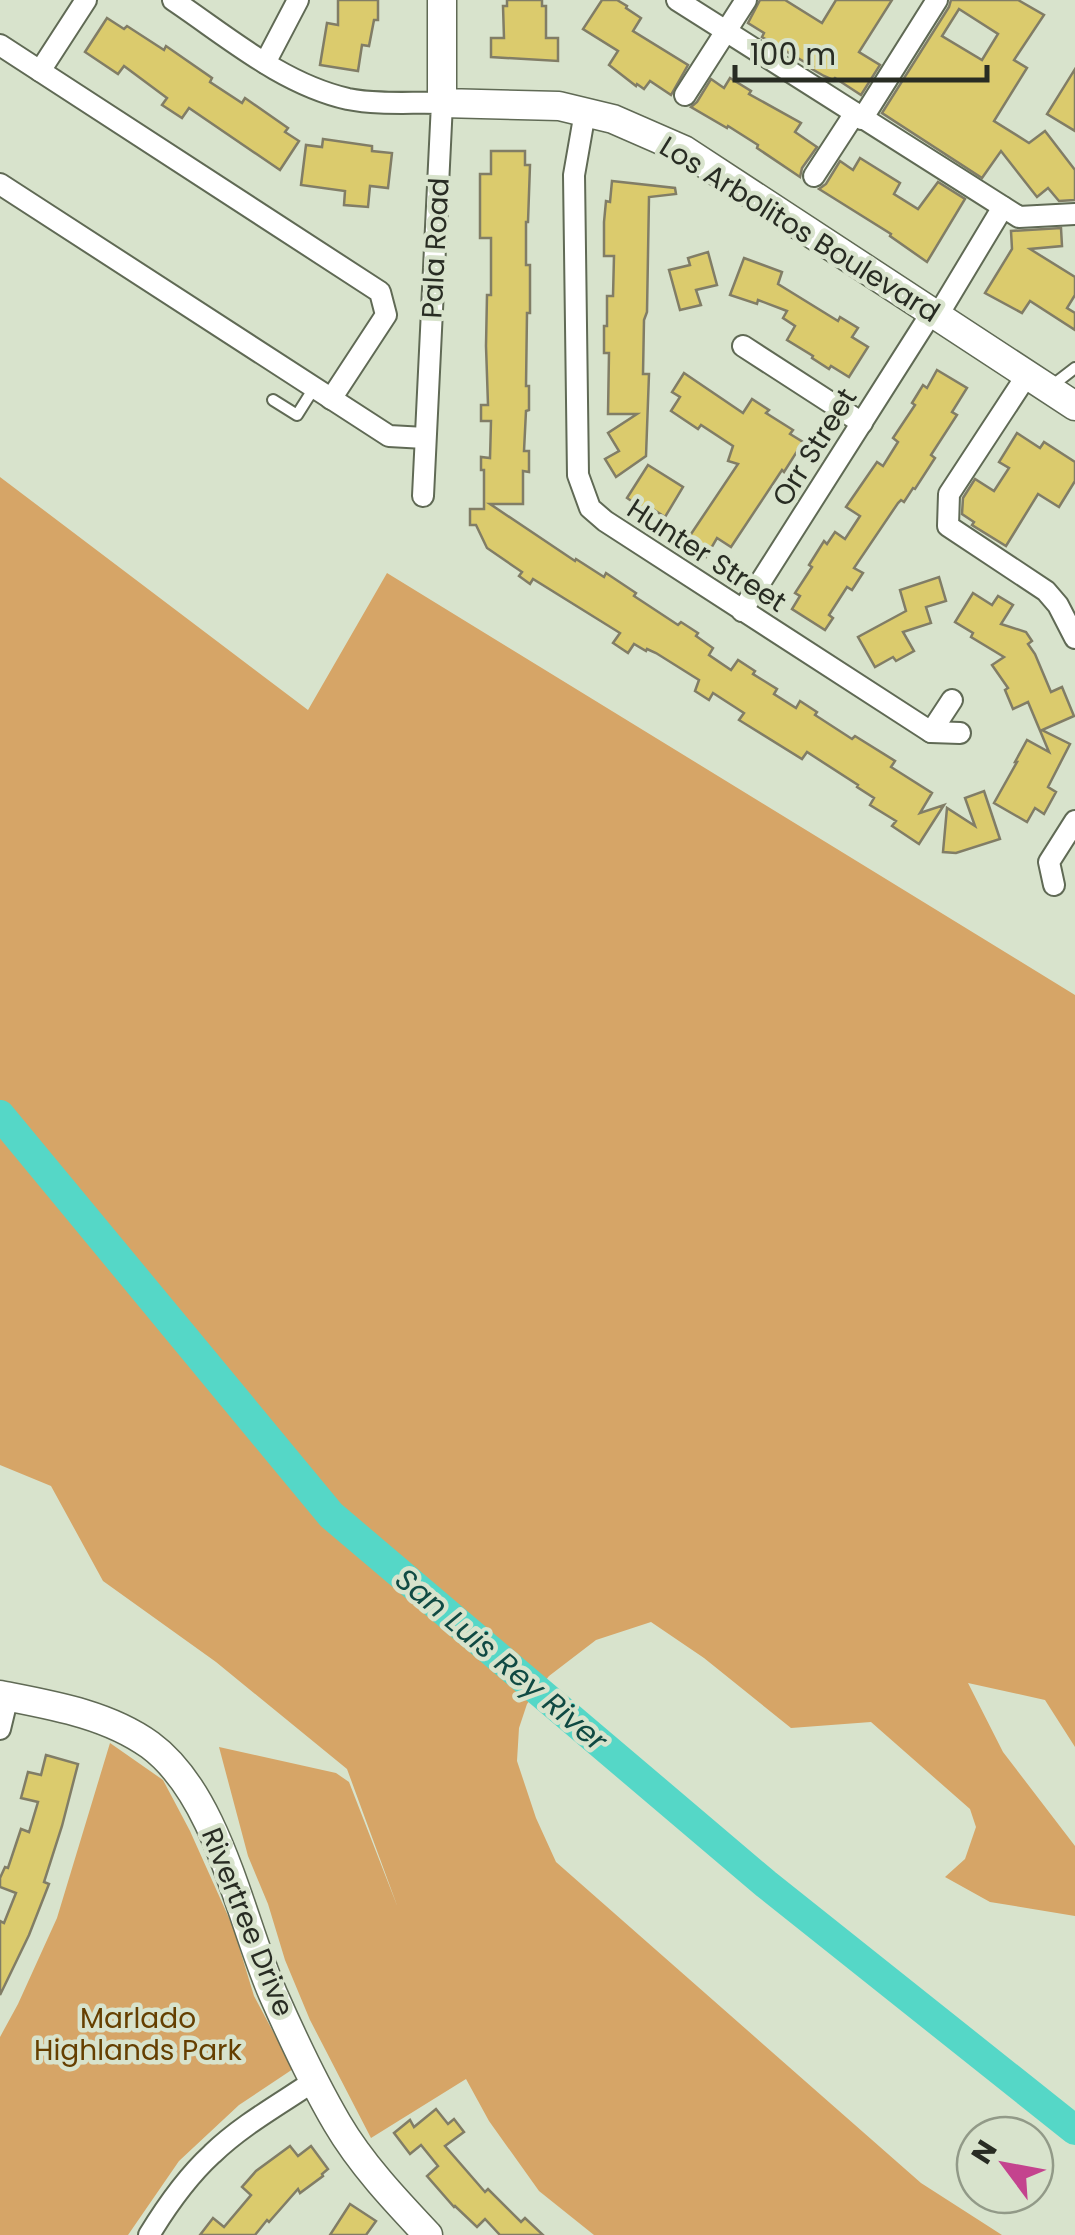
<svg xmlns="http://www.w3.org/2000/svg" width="1075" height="2235" viewBox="0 0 1075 2235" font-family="Poppins,sans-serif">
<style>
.green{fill:#d6a567}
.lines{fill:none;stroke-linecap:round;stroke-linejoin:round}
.river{stroke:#55d7c7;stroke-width:30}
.building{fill:#dbcb6d;stroke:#817d66;stroke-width:2.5;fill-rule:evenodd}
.lane-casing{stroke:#606a55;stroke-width:14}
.street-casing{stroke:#606a55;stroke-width:24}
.secondary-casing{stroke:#606a55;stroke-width:31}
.lane{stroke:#fff;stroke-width:10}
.street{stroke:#fff;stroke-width:20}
.secondary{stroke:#fff;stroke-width:28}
.labels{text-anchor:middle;stroke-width:9;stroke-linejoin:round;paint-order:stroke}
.street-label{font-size:28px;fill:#282c23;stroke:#d8e3cc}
.park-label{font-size:28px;fill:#653f00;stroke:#d8e3cc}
.water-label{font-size:30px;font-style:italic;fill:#104a43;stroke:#d8e3cc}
</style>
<rect width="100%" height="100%" fill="#d8e3cc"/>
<g class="green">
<polygon points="0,477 308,710 387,573 1075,995 1075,1747 1045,1700 968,1683 1003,1752 1075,1846 1075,1916 990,1902 945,1877 965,1859 976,1827 970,1809 871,1722 791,1728 704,1658 651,1622 596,1640 549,1676 527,1704 519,1728 517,1761 536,1818 556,1862 921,2183 1002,2235 594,2235 539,2191 489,2121 466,2079 371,2138 310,2020 285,1960 268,1904 248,1856 219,1747 336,1773 349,1782 398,1908 347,1769 216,1662 103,1581 51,1486 0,1465"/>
<polygon points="110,1743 163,1780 190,1831 233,1927 254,1996 293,2069 239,2105 179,2161 128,2235 0,2235 0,2037 18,2004 57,1918"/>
</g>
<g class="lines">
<polyline class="river" points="0,1115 331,1515 766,1884 1075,2130"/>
</g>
<g class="building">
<polygon points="338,0 378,0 378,20 374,20 369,46 362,45 358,71 320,65 327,23 338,25"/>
<polygon points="507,0 542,0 542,6 546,6 546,38 558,38 558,61 491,57 491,38 504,38 503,6 507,6"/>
<polygon points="602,0 617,0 627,6 626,8 641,18 633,31 688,65 671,95 650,81 644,89 637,84 636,86 609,65 618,51 583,29"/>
<polygon points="760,0 785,0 822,23 836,0 892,0 859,52 880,65 861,95 835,78 833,80 824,76 812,69 813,67 762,37 764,33 748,23"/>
<path d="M951,0H1018L1044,15L1014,60L1027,68L994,121L1029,143L1045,131L1075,170V200L1059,201L1048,188L1037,197L1001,151L982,178L882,113L949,7ZM959,9L998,34L982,60L942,36Z"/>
<polygon points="107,18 124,29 127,26 164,50 166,46 212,78 210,82 242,103 245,98 288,128 285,132 299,141 280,170 189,108 182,118 162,105 167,98 124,66 118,74 85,52"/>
<polygon points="1075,69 1075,131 1047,114"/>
<polygon points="730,78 751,91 749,94 801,123 795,132 817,147 802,168 800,177 757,148 758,145 728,126 727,128 691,107 697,102 711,79 724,88"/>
<polygon points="323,139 372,146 372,151 392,153 388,188 370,186 368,207 344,205 345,191 301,185 306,145 322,147"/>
<polygon points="491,151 525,151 525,165 530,165 528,222 526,222 526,265 530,265 530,313 527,313 526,386 529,386 529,410 526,411 524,451 529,451 529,472 523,471 523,504 490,504 575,561 576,559 604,577 606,573 636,593 634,596 678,625 681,622 698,633 696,636 713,648 709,655 731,670 738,660 755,671 753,674 777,689 774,694 796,708 800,701 817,712 815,715 852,739 855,736 895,761 891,767 932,793 920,813 944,805 919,844 892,826 896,821 870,805 874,798 857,787 858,785 807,752 802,759 739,720 744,713 713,693 709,700 695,691 699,680 656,653 647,649 646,651 634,644 628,653 613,643 620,633 533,579 530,584 519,576 522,572 487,548 476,525 470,525 470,509 484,509 484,470 481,470 481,457 490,458 491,421 481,421 481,405 488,405 486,346 487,295 491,295 491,238 480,238 480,174 491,174"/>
<polygon points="860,158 900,183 894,194 918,209 938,182 965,199 927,262 890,236 891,234 819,189 826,184 840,161 853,170"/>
<polygon points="612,181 675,188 676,194 649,197 647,312 644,320 643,374 649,374 646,456 616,477 605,459 619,451 608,433 637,414 608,414 609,353 604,353 604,326 607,326 607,296 613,296 614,256 604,256 604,222 606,201 610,202"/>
<polygon points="1061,228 1062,246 1030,249 1075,277 1075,295 1067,308 1075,313 1075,330 1030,301 1022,313 985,293 1012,249 1011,231"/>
<polygon points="708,252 717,285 696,290 701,305 680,310 669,270 690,265 688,258"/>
<polygon points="744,258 782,272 778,284 838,321 840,317 858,328 852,337 868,347 849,377 831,366 829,369 812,358 813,356 787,340 795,326 783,318 787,311 758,300 757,304 730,295"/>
<polygon points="937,370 967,388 952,412 957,415 931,455 935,458 915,489 913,488 904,502 901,500 898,503 854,568 863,573 852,590 847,587 829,615 833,618 825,630 792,609 800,596 795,593 812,567 809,565 824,541 827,544 835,532 845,539 860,516 846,507 877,462 883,466 898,442 893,438 915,405 912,403 923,385 927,388"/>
<polygon points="684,373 743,413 752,399 769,410 766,413 793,430 790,434 803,442 784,472 782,470 731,547 717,538 706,557 685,543 738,464 728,461 733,446 701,425 698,429 671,411 680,397 672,392"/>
<polygon points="1017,433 1040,448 1044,442 1075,462 1075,481 1059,507 1038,494 1006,546 972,525 974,522 962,514 963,498 975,479 994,491 1009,468 999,462"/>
<polygon points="648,465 683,487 665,517 648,506 645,510 627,498"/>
<polygon points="939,577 946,601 926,607 931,623 903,632 914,651 896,661 893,657 875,667 858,637 906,611 900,590"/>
<polygon points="973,593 992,605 998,596 1013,605 1001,624 1026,632 1032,641 1028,644 1035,654 1051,692 1062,687 1074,716 1042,730 1070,744 1048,787 1056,792 1044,814 1035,808 1027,822 994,803 1017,762 1015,762 1027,740 1049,752 1028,702 1013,709 1005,690 1008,688 992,665 1004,657 971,637 973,633 955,622"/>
<polygon points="984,791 1000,839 956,853 943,852 947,808 975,826 965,798"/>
<polygon points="46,1755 78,1764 62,1826 44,1882 49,1884 29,1935 0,1995 0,1921 4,1923 16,1893 0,1887 0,1878 5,1867 8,1868 21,1829 29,1832 38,1802 21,1798 28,1772 41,1775"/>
<polygon points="436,2109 448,2124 454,2119 464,2132 445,2146 485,2192 488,2189 521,2222 525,2218 543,2235 500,2235 485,2219 477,2227 455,2206 454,2207 427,2176 438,2166 421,2145 410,2154 394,2133 410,2120 414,2127"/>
<polygon points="290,2146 298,2156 311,2146 328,2169 322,2174 323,2176 300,2193 298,2189 269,2222 267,2220 255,2235 200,2235 213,2218 224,2227 251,2195 242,2187 256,2171"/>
<polygon points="350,2204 376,2221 366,2235 330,2235"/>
</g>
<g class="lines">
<defs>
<g id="lane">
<polyline points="1049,388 1075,368"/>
<polyline points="273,400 297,415 314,388"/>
</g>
<g id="street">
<path d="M173,0C228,37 282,84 348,99C378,105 411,102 442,103L423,496"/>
<polyline points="677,0 1019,217 1075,214"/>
<polyline points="0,45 380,292 386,315 331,399"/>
<polyline points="265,63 298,0"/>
<polyline points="40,71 86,0"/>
<polyline points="685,95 746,0"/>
<polyline points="585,112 574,175 578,475 590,508 605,521 931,732 960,733"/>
<polyline points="862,119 937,0"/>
<polyline points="814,176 855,113"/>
<polyline points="0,184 389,436 425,438"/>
<polyline points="938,315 1003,207"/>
<polyline points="743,346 862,423"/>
<polyline points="1027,375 949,494 948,526 1046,591 1058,605 1075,638"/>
<polyline points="742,611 932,312"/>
<polyline points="931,732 952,700"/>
<polyline points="1054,885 1049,862 1075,821"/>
<polyline points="0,1729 8,1696"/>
<path d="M149,2235C166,2207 187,2177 212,2154C242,2125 280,2104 314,2081"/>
</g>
<g id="secondary">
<polyline points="442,0 442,103 559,106 613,119 684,150 1075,406"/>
<path d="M0,1695C51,1705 107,1714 150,1745C218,1795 240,1918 273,1994C292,2037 313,2082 337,2123C361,2164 395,2200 428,2235"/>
</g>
</defs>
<use href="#lane" class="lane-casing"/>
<use href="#street" class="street-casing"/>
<use href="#secondary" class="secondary-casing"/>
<use href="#lane" class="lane"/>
<use href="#street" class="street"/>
<use href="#secondary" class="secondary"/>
</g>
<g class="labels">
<g class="street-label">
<text transform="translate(800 229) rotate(32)" y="10">Los Arbolitos Boulevard</text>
<text transform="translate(435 248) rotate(-87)" y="10">Pala Road</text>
<text transform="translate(814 447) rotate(-58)" y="10">Orr Street</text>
<text transform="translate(707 555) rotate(33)" y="10">Hunter Street</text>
<text transform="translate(248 1922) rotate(68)" y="10">Rivertree Drive</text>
</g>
<g class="park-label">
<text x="138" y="2028">Marlado<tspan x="138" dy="32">Highlands Park</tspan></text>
</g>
<g class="water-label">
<text transform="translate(501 1660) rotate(40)" y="10">San Luis Rey River</text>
</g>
</g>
<g transform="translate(1005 2165) rotate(302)"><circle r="48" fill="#d8e3cc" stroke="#929a88" stroke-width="2.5"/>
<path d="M0-8L18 38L0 25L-18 38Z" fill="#c4438e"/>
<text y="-15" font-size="28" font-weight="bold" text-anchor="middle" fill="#282c23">N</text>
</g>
<path d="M735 65v15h252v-15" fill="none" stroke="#282c23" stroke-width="5"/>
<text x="750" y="65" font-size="30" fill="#282c23" stroke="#d8e3cc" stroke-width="8" paint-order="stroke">100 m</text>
</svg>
